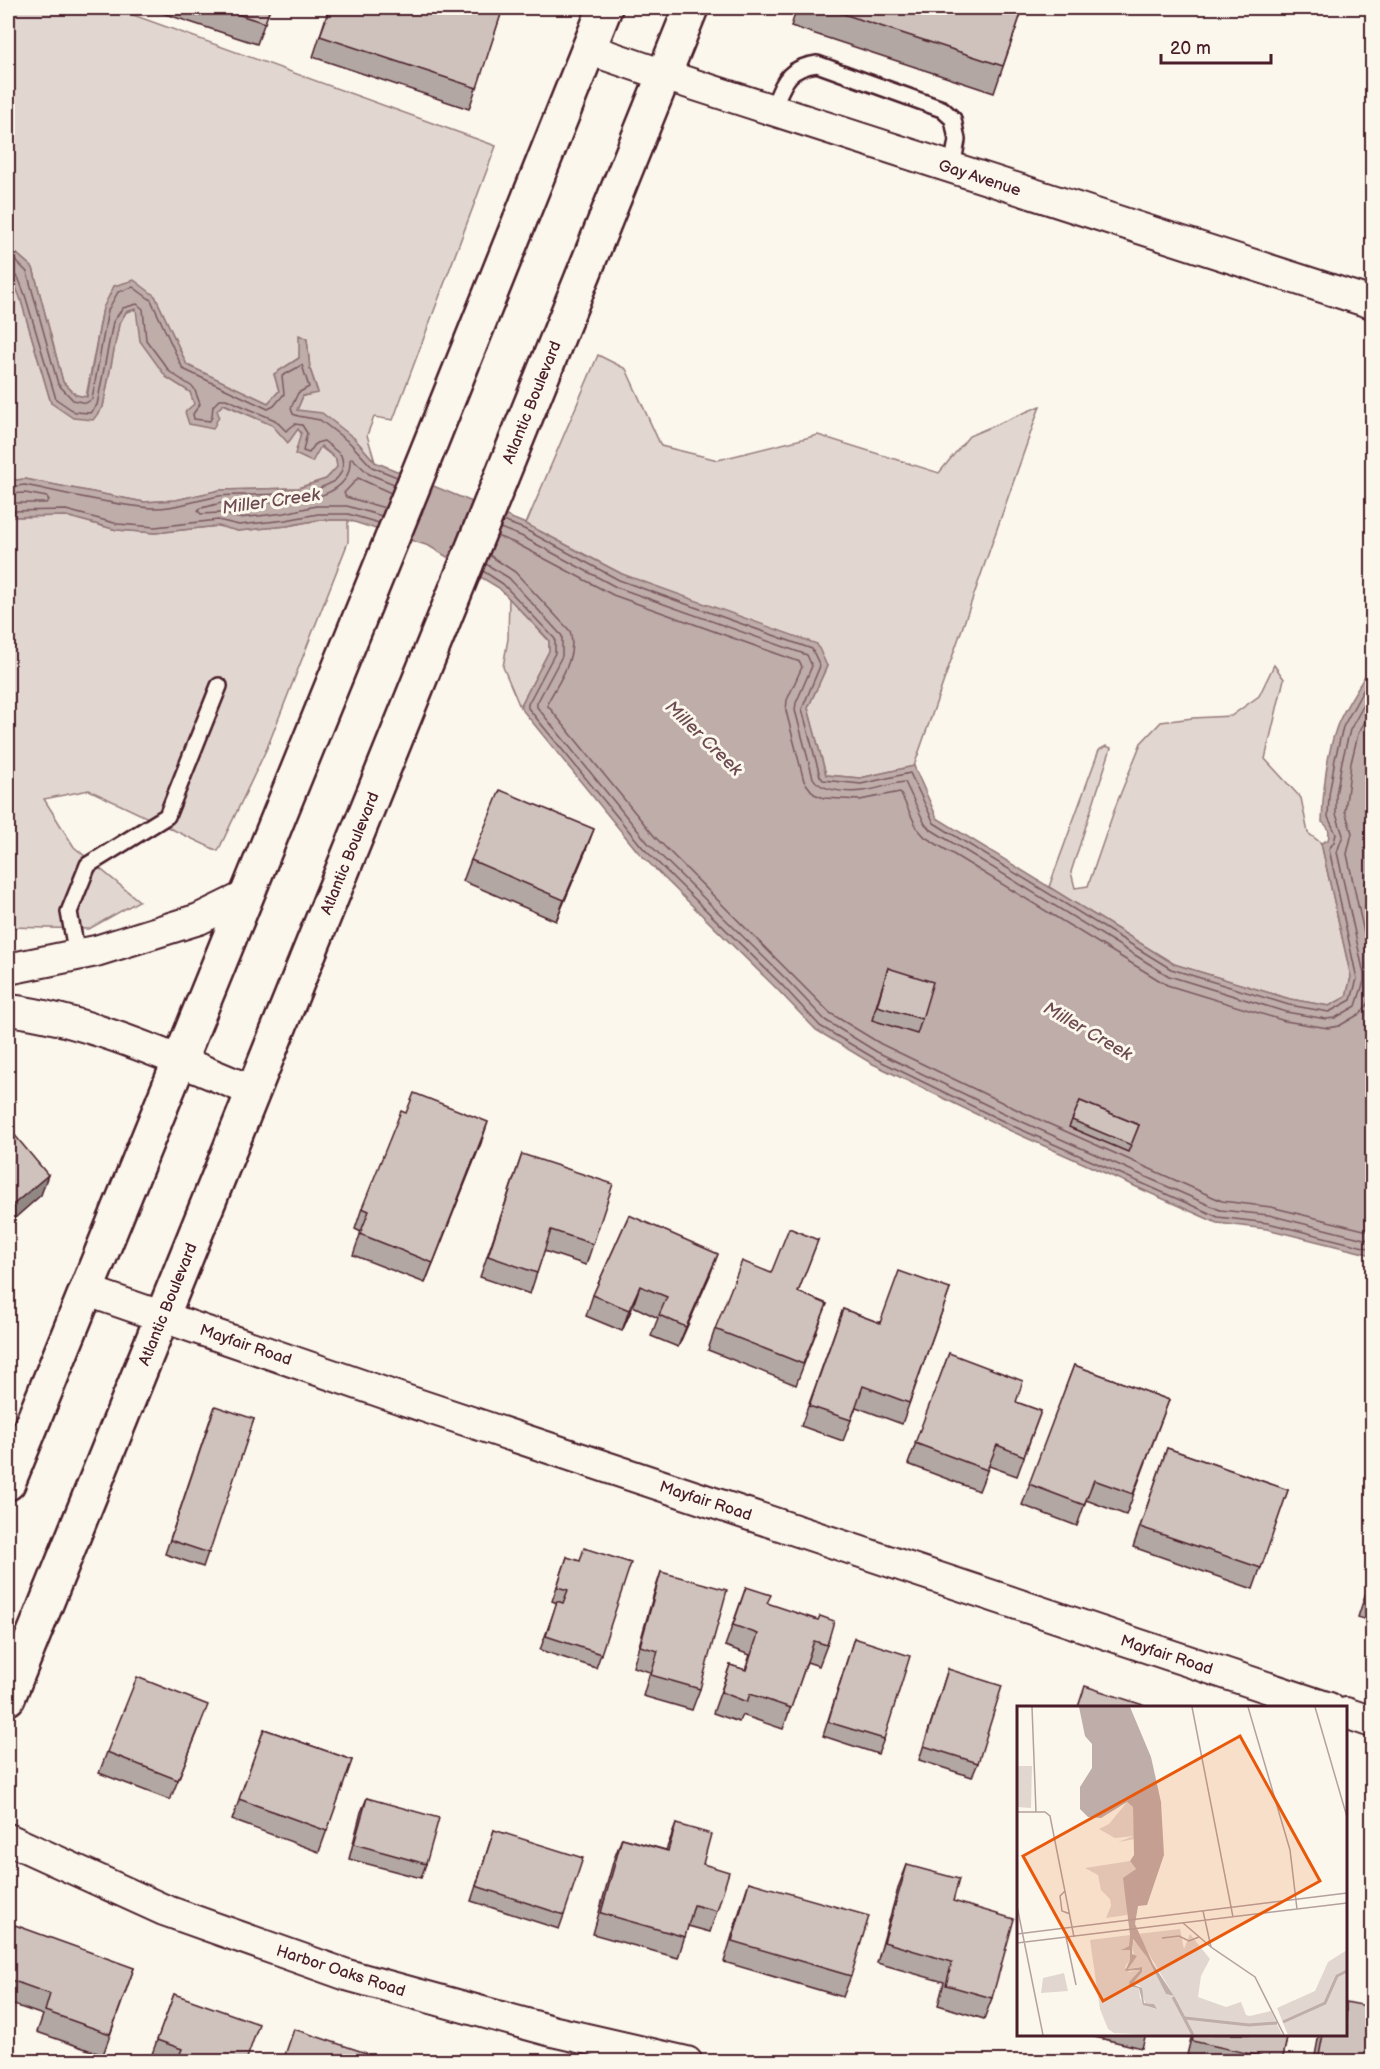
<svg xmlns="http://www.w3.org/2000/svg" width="1380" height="2069" viewBox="0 0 1380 2069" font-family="'Balsamiq Sans',sans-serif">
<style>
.green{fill:#e2d7d0;stroke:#967b7e;stroke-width:1.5}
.water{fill:#bfadaa;stroke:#907477;stroke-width:1.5}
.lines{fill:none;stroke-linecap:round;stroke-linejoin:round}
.shore{stroke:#79585e;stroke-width:1.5}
.service-casing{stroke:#4a1f2b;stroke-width:20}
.minor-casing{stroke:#4a1f2b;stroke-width:34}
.primary-casing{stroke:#4a1f2b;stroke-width:38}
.service{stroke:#fbf7ec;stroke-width:15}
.minor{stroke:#fbf7ec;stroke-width:30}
.primary{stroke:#fbf7ec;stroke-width:33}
.wall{fill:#b2a7a2;stroke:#4a1f2b;stroke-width:1.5}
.shaded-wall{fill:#918884;stroke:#4a1f2b;stroke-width:1.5}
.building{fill:#cfc2bc;stroke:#4a1f2b;stroke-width:1.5}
.labels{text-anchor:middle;stroke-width:6;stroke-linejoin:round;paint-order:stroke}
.street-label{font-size:16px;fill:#4a1f2b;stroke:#fbf7ec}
.water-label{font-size:18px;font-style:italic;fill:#6d4a51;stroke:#fbf7ec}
.inset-river{fill:none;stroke:#bfadaa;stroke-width:3}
.inset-road{fill:none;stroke:#b4a19f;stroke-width:1.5}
.view{fill:#e8590c;fill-opacity:0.15;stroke:#e8590c;stroke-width:3}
.inset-edge{fill:none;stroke:#4a1f2b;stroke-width:3}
</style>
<rect width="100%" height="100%" fill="#fbf7ec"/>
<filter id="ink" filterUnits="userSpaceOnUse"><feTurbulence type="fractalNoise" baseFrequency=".0167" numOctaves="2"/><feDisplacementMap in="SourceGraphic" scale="12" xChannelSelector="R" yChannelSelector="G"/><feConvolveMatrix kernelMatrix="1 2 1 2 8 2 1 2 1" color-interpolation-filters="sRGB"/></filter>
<g filter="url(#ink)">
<g class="green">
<polygon points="8,8 114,8 496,146 393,420 374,417 367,435 375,462 354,438 297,410 303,396 318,392 310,369 307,339 299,358 274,374 279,391 268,403 187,365 155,296 103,308 86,397 76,395 63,382 33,268 17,254 8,254"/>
<polygon points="8,280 13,280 20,297 51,403 103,407 119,324 126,312 137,309 166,377 190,392 195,405 217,410 223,404 272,425 288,442 297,429 336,459 337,468 326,479 298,488 220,490 176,500 144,502 25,479 8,481"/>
<polygon points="598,355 626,369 661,446 718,460 818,435 939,473 969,436 1040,406 914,766 860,778 826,775 808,708 827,666 622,574 526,524"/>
<polygon points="66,516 117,530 155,533 219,526 238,531 287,526 318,520 348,520 348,542 267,748 218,851 89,790 44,799 74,847 139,901 89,929 8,927 8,517"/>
<polygon points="509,598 549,641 549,651 520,707 503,667 508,639"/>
<polygon points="1274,665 1284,679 1265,759 1301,798 1308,833 1321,843 1351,977 1346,997 1329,1006 1290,999 1174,964 1049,887 1099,750 1106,746 1111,748 1071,872 1075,888 1088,886 1116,805 1141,743 1161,722 1193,718 1231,716 1259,696"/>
</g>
<path class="water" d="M8,254H17L33,268L63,382L76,395L87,397L103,308L114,286L134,280L155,296L187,365L268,403L279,391L274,374L299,358V335L307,339L310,369L318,393L303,396L297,410L322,413L354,438L375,462L526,524L622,574L817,644L827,666L808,708L826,775L860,778L914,766L937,818L1174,964L1290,999L1329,1006L1346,997L1351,977L1321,843L1328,840C1330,832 1329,827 1322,822C1323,790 1326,756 1337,726C1345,706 1359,687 1369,669L1372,666V1255L1267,1229L1217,1223L1011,1131L871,1063L816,1030L776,988L638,852L520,707L549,651V640L499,588L429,546L348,520H318L287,526L238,531L218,526L155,533L117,530L66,516L8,517V481L25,479L144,502L176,500L220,490L298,488L326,479L337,467L336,459L321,446L312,462L295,454L301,433L298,429L288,443L272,425L224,404L217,410L219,416L213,429L189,424L185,412L194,404L190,392L166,377L140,341L136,309L126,312L119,324L103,407L93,420L73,418L51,403L20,297L13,281L8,280Z"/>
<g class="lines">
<g class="shore">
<polyline points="8,260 15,260 27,272 58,384 73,400 86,403 92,399 108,310 118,292 133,287 151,300 183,369 268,409 274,406 284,394 282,376 302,365 309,387 298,393 291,408 293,414 298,416 320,420 350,443 372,467 397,477"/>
<path d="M8,274L18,277L25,295L56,399L75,412L90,413L97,405L113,322L123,308L137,304L143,309L146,340L170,372L194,388L200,404L193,414L194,419L210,421L212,416L213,406L220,399H226L275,420L286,431L295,424L302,425L307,433L303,451L309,453L316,443L324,441L341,455C358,505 243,492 219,496C193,501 169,511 142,507C103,503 64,493 25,485L8,487"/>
<polyline points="8,494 25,493 47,497 49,500 46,503 8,503"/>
<polyline points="385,508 346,497 344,493 358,478 391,493"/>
<polyline points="8,511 66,510 118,524 155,527 218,520 239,525 286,520 318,514 348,514 379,523"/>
<path d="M382,516L347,506H316L285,513L239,518L220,513L201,514L198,511L200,508C208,507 215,504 223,503C255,500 352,513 350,460L352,458L369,474L394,484"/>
<polyline points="503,521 524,529 619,580 812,649 820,666 802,709 820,776 823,780 861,784 910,773 934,823 1171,969 1289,1005 1329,1012 1351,1000 1357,979 1329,849 1334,842 1336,834 1328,817 1329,795 1335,759 1343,727 1372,674"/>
<path d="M500,528L521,536L616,587L807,655L812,666L796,703L795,710L813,778C820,791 848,793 862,791C877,790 891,783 905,782L925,824L930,829L1169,976L1286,1012L1326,1019L1335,1018L1356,1006L1364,981V974L1337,852L1343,835L1336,814V795L1342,761L1350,730L1372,690"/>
<polyline points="497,536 517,544 613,595 800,662 802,667 787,700 786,711 804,781 814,794 824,798 860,800 900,792 917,828 925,837 1167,985 1285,1021 1328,1028 1339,1026 1361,1013 1367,1005 1372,984"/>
<path d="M489,555L515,572L570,631C578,657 559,681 548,702V706L655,837L830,1013L881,1044L1020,1111L1222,1201L1271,1207L1372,1232"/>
<polyline points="486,564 509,578 562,636 562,656 537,703 537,707 648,843 786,979 825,1020 877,1052 1016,1119 1220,1210 1269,1215 1372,1241"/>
<polyline points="483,571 503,584 555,639 555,653 528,704 528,708 643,848 781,984 820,1026 874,1058 1013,1126 1218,1217 1268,1223 1372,1249"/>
<polyline points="1372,709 1358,734 1351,763 1345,811 1352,833 1347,854 1372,970"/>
</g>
<defs>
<g id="service">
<path d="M772,110C784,83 786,68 817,64L942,109L953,119L957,140L952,168"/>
<polyline points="77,955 69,912 88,865 167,816 219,686"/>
</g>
<g id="minor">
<polyline points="588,49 664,75 1372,303"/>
<polyline points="8,969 96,951 199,919 246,896"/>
<path d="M8,1010C88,1019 177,1060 252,1091"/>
<polyline points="85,1290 396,1397 1329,1708"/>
<polyline points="1346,1713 1372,1722"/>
<polyline points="8,1839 164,1910 347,1975 552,2031 687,2062"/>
</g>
<g id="primary">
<polyline points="8,1483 425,457 605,8"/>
<polyline points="8,1698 691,8"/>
</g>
</defs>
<use href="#service" class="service-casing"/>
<use href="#minor" class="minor-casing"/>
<use href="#primary" class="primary-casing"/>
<use href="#service" class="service"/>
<use href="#minor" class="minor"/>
<use href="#primary" class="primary"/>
</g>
<g class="wall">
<polygon points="147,8 270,8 257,44"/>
<polygon points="329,8 503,8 469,109 313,57"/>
<polygon points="797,8 1023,8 994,93 791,26"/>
<polygon points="586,850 556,921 463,881 471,860"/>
<polygon points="888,968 922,1019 917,1034 872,1020"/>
<polygon points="1080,1101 1139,1125 1128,1152 1069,1127"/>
<polygon points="481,1143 425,1283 353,1255 361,1232 355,1229 362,1208"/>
<polygon points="522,1154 593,1244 586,1265 544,1251 530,1294 480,1277"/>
<polygon points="629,1215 710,1275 678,1347 651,1336 658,1318 633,1306 622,1331 586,1316 593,1295"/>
<polygon points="818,1240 798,1292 827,1304 796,1385 708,1350 715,1329 771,1273"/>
<polygon points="950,1289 902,1424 856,1407 843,1441 801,1426 843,1309 880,1323"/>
<polygon points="949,1353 1016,1402 1041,1411 1017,1476 989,1466 979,1491 908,1464"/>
<polygon points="1074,1365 1169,1400 1126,1515 1086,1500 1077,1526 1022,1505"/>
<polygon points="254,1419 203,1567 165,1554 210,1420"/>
<polygon points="1167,1448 1288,1490 1253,1589 1133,1547"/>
<polygon points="567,1557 601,1654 596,1668 540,1650 557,1603 552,1601"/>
<polygon points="661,1572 700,1689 692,1710 643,1696 650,1672 633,1667 654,1593"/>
<polygon points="1372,1574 1372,1622 1358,1617"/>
<polygon points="746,1587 768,1603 827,1645 819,1666 807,1662 783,1729 742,1715 739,1722 713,1713 730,1665 745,1670 750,1655 725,1646"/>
<polygon points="854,1638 884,1739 878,1754 823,1736"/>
<polygon points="948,1669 978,1763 972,1777 919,1760"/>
<polygon points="200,1726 170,1800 99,1773 107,1752"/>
<polygon points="264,1729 352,1760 319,1852 232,1820"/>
<polygon points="367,1798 426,1864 421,1878 349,1859 361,1812"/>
<polygon points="676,1824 703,1864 717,1911 710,1932 688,1926 678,1958 593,1934 614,1859 622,1838 666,1850"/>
<polygon points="494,1830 564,1915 559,1929 471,1901"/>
<polygon points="907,1865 953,1901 992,1998 984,2019 938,2005 944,1982 877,1963 899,1885"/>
<polygon points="749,1882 851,1976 843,1997 724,1962 742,1903"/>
<polygon points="8,1945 134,1968 103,2055 37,2032 43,2015 8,2003"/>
<polygon points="174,1994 246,2061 172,2061 152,2054"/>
<polygon points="1082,2034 1146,2034 1142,2048"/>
<polygon points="1192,2034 1288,2034 1282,2061 1215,2061 1187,2055"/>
<polygon points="1319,2034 1346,2034 1372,2061 1314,2061"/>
</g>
<g class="shaded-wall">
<polygon points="594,829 586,850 556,921 564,900"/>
<polygon points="488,1122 481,1143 425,1283 433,1263"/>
<polygon points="48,1175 41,1195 8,1224 8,1209"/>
<polygon points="718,1254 710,1275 678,1347 686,1327"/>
<polygon points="640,1286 633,1306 622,1331 629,1310"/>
</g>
<g class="building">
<polygon points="218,8 270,8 265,23"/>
<polygon points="330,8 503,8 477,88 320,36"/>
<polygon points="825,8 1023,8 1003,66"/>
<polygon points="500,790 594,829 564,900 471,860"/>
<polygon points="888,968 933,982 922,1019 877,1006"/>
<polygon points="414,1093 488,1122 433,1263 360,1234 369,1211 362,1208 401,1111 406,1113"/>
<polygon points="1080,1101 1139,1125 1131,1145 1072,1120"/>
<polygon points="8,1127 48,1175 8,1209"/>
<polygon points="522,1154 613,1184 593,1244 551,1230 537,1273 488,1256"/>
<polygon points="629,1215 718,1254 686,1327 659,1315 667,1297 640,1286 629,1310 593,1295"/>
<polygon points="789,1228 818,1240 798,1292 827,1304 803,1364 715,1329 742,1261 771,1273"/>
<polygon points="899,1271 950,1289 909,1403 863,1386 851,1420 809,1406 843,1309 880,1323"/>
<polygon points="949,1353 1023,1381 1016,1402 1041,1411 1024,1456 997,1445 987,1470 915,1443"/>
<polygon points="1074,1365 1169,1400 1133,1494 1094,1480 1084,1505 1029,1484"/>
<polygon points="215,1406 254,1419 209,1553 170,1540"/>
<polygon points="1167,1448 1288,1490 1261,1568 1140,1527"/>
<polygon points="584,1548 631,1563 601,1654 546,1636 557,1601 563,1603 568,1590 557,1587 567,1557 580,1561"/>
<polygon points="661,1572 727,1590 700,1689 651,1675 658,1651 640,1646"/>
<polygon points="1372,1576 1372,1599 1366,1596"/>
<polygon points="746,1587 771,1595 767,1603 818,1620 820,1616 834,1621 827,1645 814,1641 791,1708 750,1694 747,1702 721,1692 730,1665 746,1670 758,1634 733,1625"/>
<polygon points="854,1638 910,1656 884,1739 828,1722"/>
<polygon points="948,1669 1002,1686 978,1763 924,1746"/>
<polygon points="137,1677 208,1705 178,1780 107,1752"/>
<polygon points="1085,1686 1149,1707 1078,1707"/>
<polygon points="264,1729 352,1760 327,1831 239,1799"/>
<polygon points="367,1798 439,1818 426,1864 354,1844"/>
<polygon points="676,1824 711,1834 703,1864 729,1872 717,1911 694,1905 685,1937 601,1913 622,1838 668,1851"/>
<polygon points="494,1830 583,1858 564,1915 476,1886"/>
<polygon points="907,1865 959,1879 953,1901 1014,1919 992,1998 946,1985 952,1962 884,1942"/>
<polygon points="749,1882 869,1916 851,1976 732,1941"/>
<polygon points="15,1925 134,1968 110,2034 45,2011 50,1994 8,1979 8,1945"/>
<polygon points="174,1994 259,2024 246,2061 177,2061 182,2049 157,2040"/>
<polygon points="1346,2002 1372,2007 1372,2061 1318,2061 1323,2034 1346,2034"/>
<polygon points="294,2029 366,2053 363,2061 283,2061"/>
<polygon points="1194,2034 1288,2034 1282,2061 1192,2041"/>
</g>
</g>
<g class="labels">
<g class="street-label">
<text transform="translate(980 177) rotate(18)" y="6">Gay Avenue</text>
<text transform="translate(531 402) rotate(-68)" y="6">Atlantic Boulevard</text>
<text transform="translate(349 853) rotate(-68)" y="6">Atlantic Boulevard</text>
<text transform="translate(167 1304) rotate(-68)" y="6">Atlantic Boulevard</text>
<text transform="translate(246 1344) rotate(19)" y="6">Mayfair Road</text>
<text transform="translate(706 1500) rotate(18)" y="6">Mayfair Road</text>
<text transform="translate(1167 1654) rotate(18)" y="6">Mayfair Road</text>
<text transform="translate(341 1970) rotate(18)" y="6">Harbor Oaks Road</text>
</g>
<g class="water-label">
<text transform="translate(271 501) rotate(-8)" y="6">Miller Creek</text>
<text transform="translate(704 738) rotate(44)" y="6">Miller Creek</text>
<text transform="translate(1088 1031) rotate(30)" y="6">Miller Creek</text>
</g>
</g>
<g transform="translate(1017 1706)">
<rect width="330" height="330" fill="#fbf7ec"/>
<path d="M0,60H15L14,102L0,101ZM110,96L116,101L118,133L101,136L117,130L98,132L82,123L92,118ZM113,155L119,163L113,169L110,209L89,212L94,200L93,193L84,184L81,169L68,162ZM163,223L167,243L173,228L193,253L184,270L181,291L209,301L224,296L229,309L233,310L254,305L265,329H136L97,327L91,323L83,303L73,234L113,229L112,240L106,243H113V254L108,261L112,266L123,264L112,276L115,282H122L123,292L129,300L139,303L137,298L128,297L123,280L115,277L125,266L123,261L110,263L117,251L115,233L128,247L149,288L157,290L120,228ZM330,244V329H271L260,302L298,285L311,256ZM47,267L51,285L24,287L26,272Z" fill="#e2d7d0"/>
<path d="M62,1H113L134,51L144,96L147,149L130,199L121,200L118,218L136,258L157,290L149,288L130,251L116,233L115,248L120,250L111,263L125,261V266L115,278L125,282L127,297L137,298L140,303L126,299L122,282L113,281L112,276L123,264L108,265L113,254V244H104L112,240L113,229L106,172L119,163L113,155L117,149L116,101L110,96L84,112L71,111L63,103V81L75,62V38L68,30Z" fill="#bfadaa"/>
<path class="inset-river" d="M156,291L176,329M168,312L232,319L260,317M266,316L308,297L320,270L330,265"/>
<path class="inset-road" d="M15,1L19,106M175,1L216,211M231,1L273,144L280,203M298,1L330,111M0,106H28L33,110L57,231M48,185L43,190L45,205L53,208M0,200L26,329M186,205L194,241L238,271L267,329M166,217L194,241M0,228L330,187M49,231L59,279M145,232L162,230L172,235L182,231M0,237L330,197"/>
<path class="view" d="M223,30L303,175L86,295L6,150Z"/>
<rect width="330" height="330" class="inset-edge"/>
</g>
<rect width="1380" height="2069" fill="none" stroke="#fbf7ec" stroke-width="30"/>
<rect x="15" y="15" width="1350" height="2039" fill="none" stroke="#4a1f2b" stroke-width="2" filter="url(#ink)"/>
<path d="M1161 54v9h110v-9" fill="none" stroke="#4a1f2b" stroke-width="3"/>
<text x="1170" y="54" font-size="18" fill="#4a1f2b" stroke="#fbf7ec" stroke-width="4.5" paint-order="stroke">20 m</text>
</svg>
